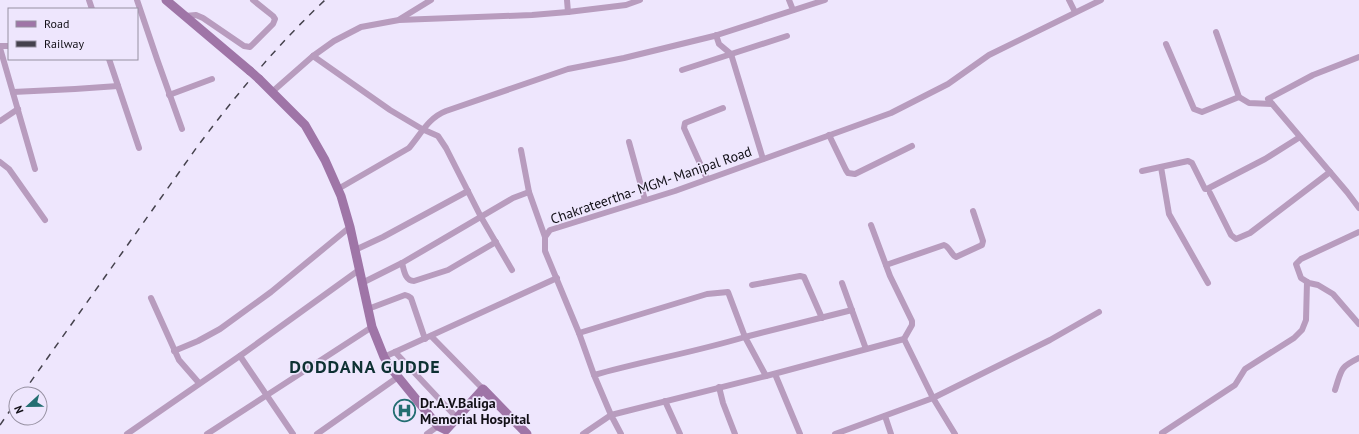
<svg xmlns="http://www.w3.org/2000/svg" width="1359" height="434" viewBox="0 0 1359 434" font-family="'PT Sans',sans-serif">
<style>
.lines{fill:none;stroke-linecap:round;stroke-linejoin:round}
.street{stroke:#b89cbe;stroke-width:6}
.secondary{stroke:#9f75a7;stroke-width:9}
.rail{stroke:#45424d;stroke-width:1.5;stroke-dasharray:7 7;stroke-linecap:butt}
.secondary-bridge{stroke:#9f75a7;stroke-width:9}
.labels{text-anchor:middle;stroke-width:3.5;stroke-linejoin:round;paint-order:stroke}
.street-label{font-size:14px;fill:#110f16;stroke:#eee6fd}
.poi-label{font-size:14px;font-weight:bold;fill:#110f16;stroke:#eee6fd;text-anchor:start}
.district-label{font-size:18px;font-weight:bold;letter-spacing:1px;fill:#0e3133;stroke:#eee6fd}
</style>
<rect width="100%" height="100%" fill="#eee6fd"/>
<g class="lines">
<g class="street">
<polyline points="89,0 92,9"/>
<polyline points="137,0 157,59 182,129"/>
<polyline points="567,0 568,12"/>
<polyline points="789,0 793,10"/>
<polyline points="1069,0 1075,12"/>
<polyline points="185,16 196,15 203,18 244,46 250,47 273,24 275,19 273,16 253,0"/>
<polyline points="400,19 431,0"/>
<polyline points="1216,32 1239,97 1249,103 1272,104"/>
<polyline points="716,35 719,44 731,54 763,159"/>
<polyline points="1166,44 1194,109 1202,112 1239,97"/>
<polyline points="0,46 9,46"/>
<polyline points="0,48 35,169"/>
<polyline points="313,56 390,110 422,129 438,136 446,148 481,217 512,270"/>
<polyline points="1359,57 1313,75 1268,99 1347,192 1359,208"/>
<polyline points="109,59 139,148"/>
<polyline points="682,70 787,36"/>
<polyline points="13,92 75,89 118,86"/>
<polyline points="272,92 313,56 334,41 361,27 399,20 532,15 568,12 626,5 640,0"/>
<polyline points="169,95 212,79"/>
<polyline points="0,121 18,109"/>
<polyline points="829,135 846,170 848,173 855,174 912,146"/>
<polyline points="629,142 645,200"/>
<polyline points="521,150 529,192 545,237"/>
<polyline points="0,162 9,169 45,220"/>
<polyline points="1161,167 1169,214 1208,283"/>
<polyline points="1142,171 1188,161 1192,163 1205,189 1207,189 1265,159 1300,137"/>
<polyline points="707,179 684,128 685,123 723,108"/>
<path d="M338,189L409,148C421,134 428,118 446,111L568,69L624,58L714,36L825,0"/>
<polyline points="1210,193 1231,235 1236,239 1250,233 1330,172"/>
<polyline points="871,225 890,276 912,321 912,325 904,339"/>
<polyline points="1359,232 1301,259 1296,264 1301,278 1309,283 1318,285 1333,294 1359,324"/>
<polyline points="355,250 383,237 468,191"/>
<path d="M402,263C404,270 405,281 414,281L448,270L496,242"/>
<path d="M886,265L944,245C950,247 951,255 956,257L982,245L983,241L973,211"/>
<polyline points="362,283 402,263 513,198 529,192"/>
<polyline points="842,283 866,349"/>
<polyline points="752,285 800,276 804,277 822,318"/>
<polyline points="151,298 179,360 199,383"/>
<polyline points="368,309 405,295 408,296 411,298 425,339"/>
<polyline points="579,333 594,375"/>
<polyline points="431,336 483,389"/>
<polyline points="174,351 198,341 220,329 271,292 350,227"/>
<polyline points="395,352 457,418"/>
<polyline points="240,356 293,434"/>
<polyline points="384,357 557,278"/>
<polyline points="775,374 800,434"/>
<polyline points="766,376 904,339 933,398 955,434"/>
<polyline points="719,387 723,403 735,434"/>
<path d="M1335,390C1342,369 1339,368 1359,358"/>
<polyline points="665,401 680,434"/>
<polyline points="885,416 891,434"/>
<polyline points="1162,433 1235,385 1245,369 1294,338 1302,330 1306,320 1307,282"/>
<polyline points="127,434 244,353 359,270"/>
<polyline points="207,434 372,327"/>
<polyline points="317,434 398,377"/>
<polyline points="427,434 438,426"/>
<path d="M583,434L611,415L594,375C644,361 695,352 745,337L728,292L707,294L579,333L545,251V237L550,230L675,191L891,113L948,84L989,55L1101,0"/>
<polyline points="621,434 611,415 766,376 745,337 852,310"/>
<polyline points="835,434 933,398 1050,340 1099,312"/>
</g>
<g class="secondary">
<polyline points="166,0 250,71"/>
<polyline points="259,79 305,125 325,160 341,196 350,227 372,327 384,357 390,367 438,426 446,430 483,389 527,434"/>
</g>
<g class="rail">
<path d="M22,394L197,147C236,95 277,45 325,0"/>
<polyline points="0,425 16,402"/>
</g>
<polyline class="secondary-bridge" points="250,71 259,79"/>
</g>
<defs>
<symbol id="hospital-ring" viewBox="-11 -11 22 22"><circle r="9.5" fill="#eee6fd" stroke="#236e72" stroke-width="1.5"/><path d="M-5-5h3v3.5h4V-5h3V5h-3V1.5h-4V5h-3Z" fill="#236e72"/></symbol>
</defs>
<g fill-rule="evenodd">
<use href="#hospital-ring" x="392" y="398" width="25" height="25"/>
</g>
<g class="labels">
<g class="street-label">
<text transform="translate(651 185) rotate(-19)" y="5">Chakrateertha- MGM- Manipal Road</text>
</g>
<g class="poi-label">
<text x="420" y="408">Dr.A.V.Baliga<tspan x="420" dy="16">Memorial Hospital</tspan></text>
</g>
<g class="district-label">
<text x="365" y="373">DODDANA GUDDE</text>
</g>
</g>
<rect x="8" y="8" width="130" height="52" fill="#eee6fd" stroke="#9690a1"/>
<rect x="16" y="21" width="20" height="6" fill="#9f75a7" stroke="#9690a1"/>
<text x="44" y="28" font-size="12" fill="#110f16">Road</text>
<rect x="16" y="41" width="20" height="6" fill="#45424d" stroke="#9690a1"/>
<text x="44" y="48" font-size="12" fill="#110f16">Railway</text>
<g transform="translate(28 406) rotate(248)"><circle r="19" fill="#eee6fd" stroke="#9690a1"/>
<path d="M0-3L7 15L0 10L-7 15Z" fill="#236e72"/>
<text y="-6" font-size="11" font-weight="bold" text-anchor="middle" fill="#110f16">N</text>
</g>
</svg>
